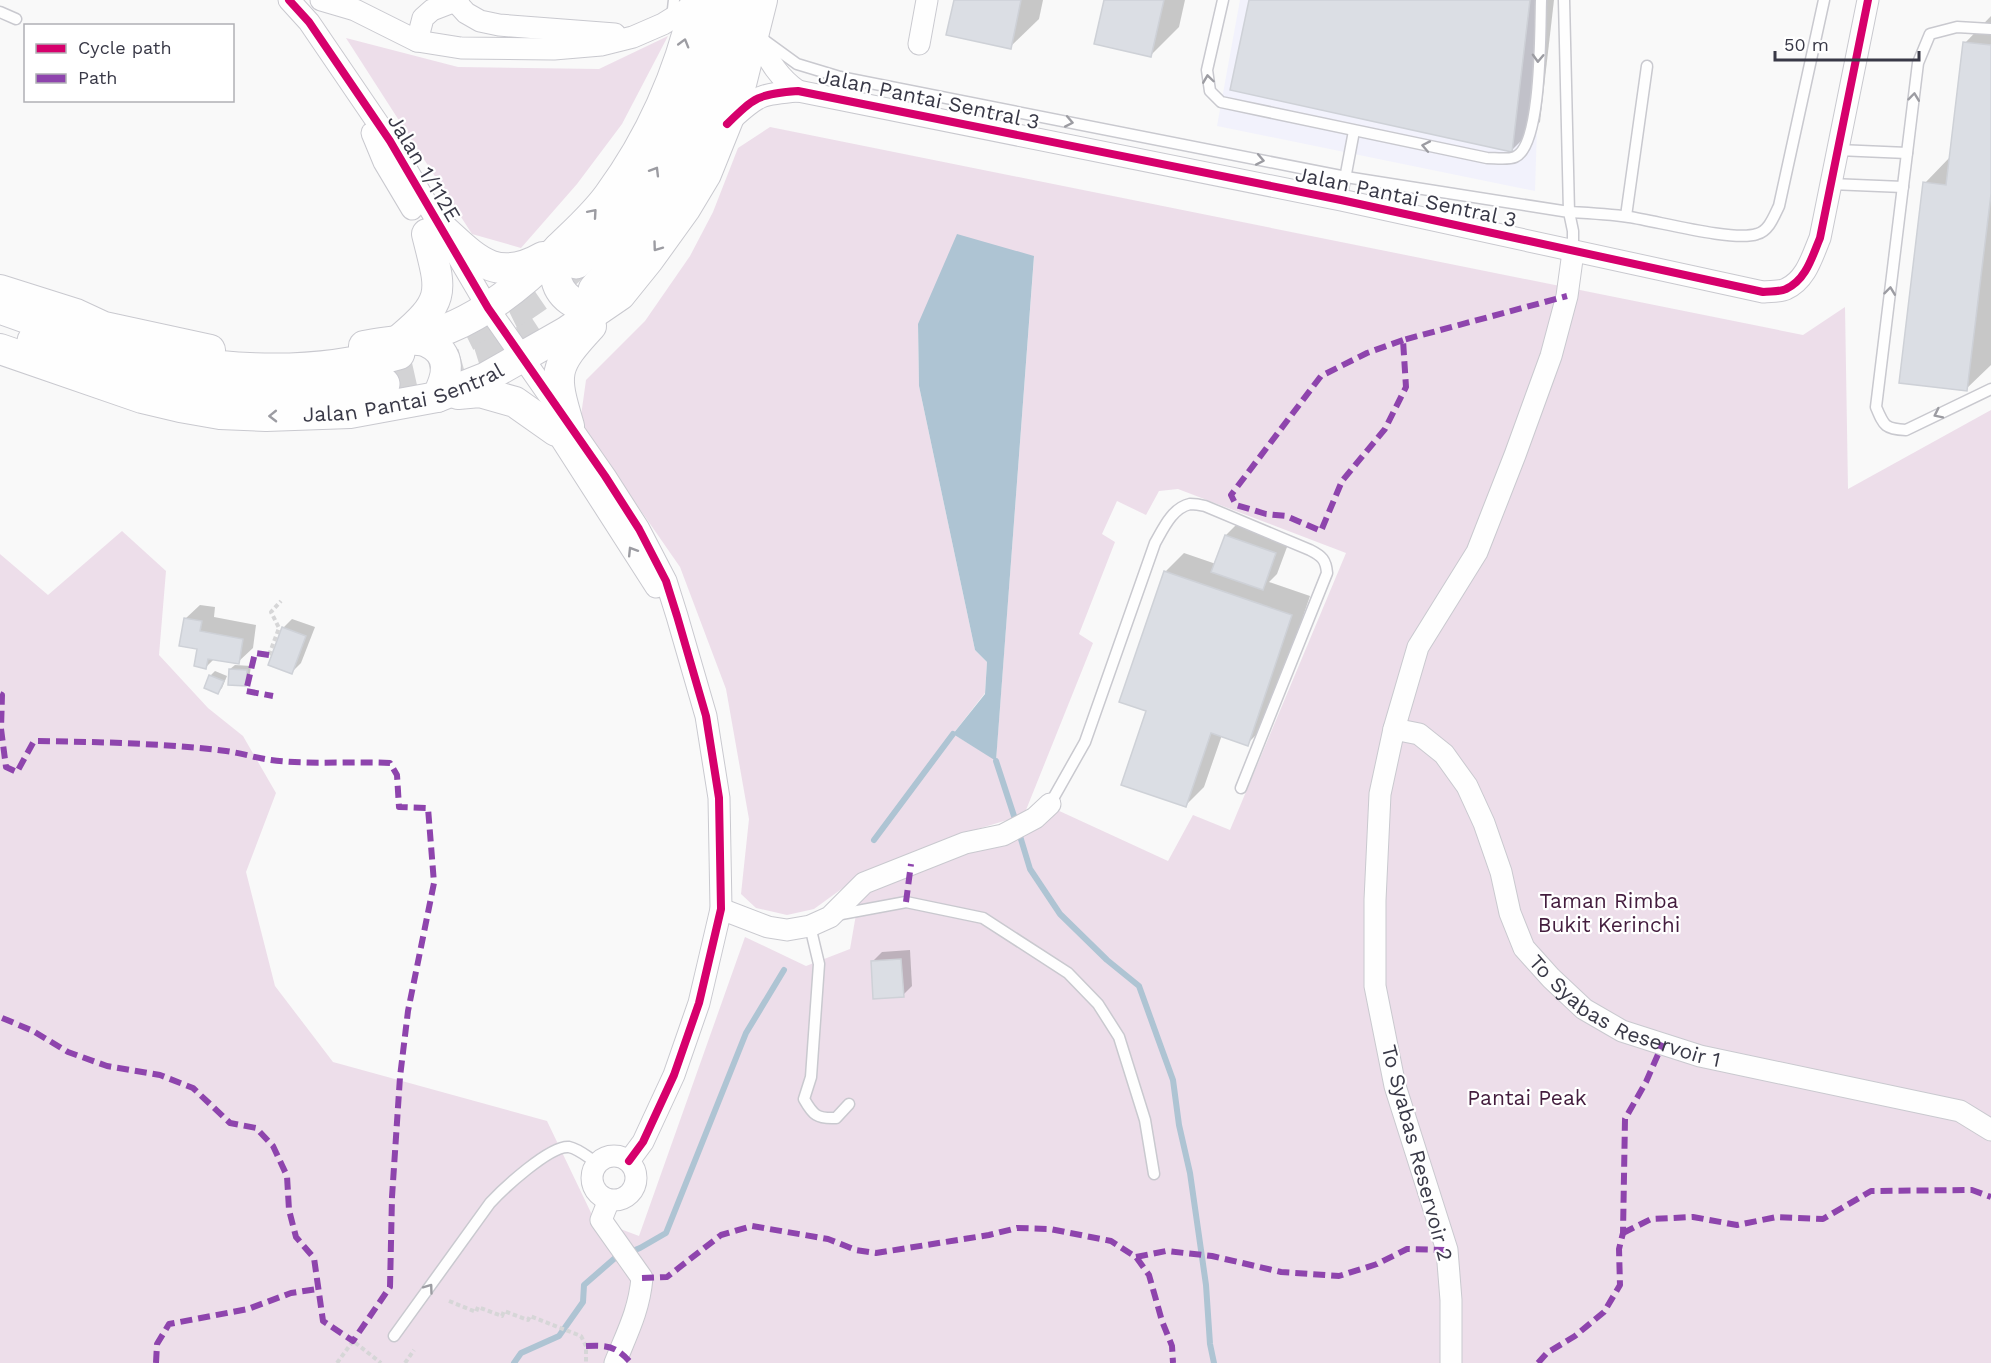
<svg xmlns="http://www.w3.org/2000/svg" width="1991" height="1363" viewBox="0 0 1991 1363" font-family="'Work Sans',sans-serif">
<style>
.built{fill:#f2f2fc}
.green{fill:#eddeea;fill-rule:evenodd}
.water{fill:#aec4d3}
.shadow{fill:#0003}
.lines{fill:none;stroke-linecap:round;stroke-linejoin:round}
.stream{stroke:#aec4d3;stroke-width:6}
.building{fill:#dbdee4;stroke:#ced1d7;stroke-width:1.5}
.motorway-tunnel{stroke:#d3d3d5;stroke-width:33;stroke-dasharray:33 16;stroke-linecap:butt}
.service-casing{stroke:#c9c9cf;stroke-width:13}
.minor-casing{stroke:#c9c9cf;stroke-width:23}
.secondary-casing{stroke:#c9c9cf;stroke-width:32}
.motorway-casing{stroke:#c9c9cf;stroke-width:35}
.path{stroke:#d6d6d7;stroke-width:4;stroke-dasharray:4.5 3;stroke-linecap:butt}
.service{stroke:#fefefe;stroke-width:10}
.minor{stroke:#fefefe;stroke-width:21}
.secondary{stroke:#fefefe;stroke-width:30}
.motorway{stroke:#fefefe;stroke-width:33}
.quiet{stroke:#8e44ad;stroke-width:6;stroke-dasharray:12 6;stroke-linecap:butt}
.cycleway-casing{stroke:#fff;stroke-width:11}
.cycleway{stroke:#d6006c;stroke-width:8}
.oneway{stroke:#9c9ca2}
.labels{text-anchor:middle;stroke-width:4.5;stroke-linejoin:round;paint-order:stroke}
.street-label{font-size:21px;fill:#393947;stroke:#fff}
.park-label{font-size:21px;fill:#441d3e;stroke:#fff}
</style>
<rect width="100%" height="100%" fill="#f9f9f9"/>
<polygon class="built" points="1240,0 1541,0 1535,191 1217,126"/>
<g class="green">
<polygon points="668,36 622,124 577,184 521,248 472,234 346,38 458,67 599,69"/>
<path d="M770,127L1803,335L1845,307L1848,489L1991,410V1363H0V554L48,595L122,531L166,571L159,655L208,708L243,736L276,793L246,872L275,986L333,1062L547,1121L594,1219L639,1236L745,937L806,966L850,949L859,897L1055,809L1168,861L1193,815L1230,830L1346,553L1178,489L1159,491L1146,515L1117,501L1102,534L1115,542L1079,634L1093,643L1024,815L958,835L847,885L814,909L787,915L756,908L741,894L749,819L726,689L680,567L580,423L586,380L645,321L690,256L713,212L738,148ZM1034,257L996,760L953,734L985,693L987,662L975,650L919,386L918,324Z"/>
</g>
<polygon class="water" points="957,234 1034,256 996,761 953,734 985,694 987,662 975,650 919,386 918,324"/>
<g class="shadow">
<polygon points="955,0 1043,0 1039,19 1010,47"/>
<polygon points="1105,0 1185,0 1179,27 1150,56"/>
<polygon points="1250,0 1554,0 1540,122 1512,150"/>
<polygon points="1991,16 1991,365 1966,389 1925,183 1951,156 1965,43"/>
<polygon points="1240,521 1290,539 1277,574 1269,582 1310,596 1266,725 1247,744 1222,735 1204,787 1185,806 1148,710 1165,572 1184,553 1216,564 1226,535"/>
<polygon points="200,605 215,607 214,617 256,625 253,648 238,662 215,658 206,667 185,619"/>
<polygon points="292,619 315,627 301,663 292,672 283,628"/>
<polygon points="235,665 251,666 249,680 245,684 230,669"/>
<polygon points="215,671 227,676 222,688 218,692 206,687 211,675"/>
<polygon points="910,950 912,986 903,995 872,962 882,952"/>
</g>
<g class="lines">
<g class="stream">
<polyline points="996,761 1015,819"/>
<polyline points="1020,836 1030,869 1060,914 1107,960 1139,986 1157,1036 1173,1080 1179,1125 1190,1173 1206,1285 1210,1344 1214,1363"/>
<polyline points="874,840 953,734"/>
<polyline points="514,1363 521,1353 559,1336 583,1302 584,1285 615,1258 640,1248 666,1233 746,1033 784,970"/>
</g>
</g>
<g class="building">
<polygon points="954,0 1021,0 1011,49 946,35"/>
<polygon points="1104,0 1164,0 1151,57 1094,44"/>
<polygon points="1249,0 1530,0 1512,152 1230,90"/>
<polygon points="1963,42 1991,45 1991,194 1967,391 1899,383 1923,182 1946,185"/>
<polygon points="1225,535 1276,553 1263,590 1211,572"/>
<polygon points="1164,571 1292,615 1248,746 1211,733 1186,807 1121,785 1146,711 1119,702"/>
<polygon points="184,618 202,621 200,631 243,639 239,664 208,659 206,669 194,666 197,649 179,646"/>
<polygon points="282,627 306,636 292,674 268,665"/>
<polygon points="229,669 247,670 246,686 228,685"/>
<polygon points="209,675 224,681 218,694 204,688"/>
<polygon points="901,959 904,997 873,999 871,961"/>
</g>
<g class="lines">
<g class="motorway-tunnel">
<polyline points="466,335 513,312 548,288 576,262"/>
<path d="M383,384C437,371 495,362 541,332"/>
</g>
<defs>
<g id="service">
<path d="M1223,0L1207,70L1210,91L1221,102L1487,158C1495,158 1508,160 1515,157C1542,146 1540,28 1541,0"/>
<path d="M1564,0L1569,212C1589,213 1609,214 1629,217C1657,221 1733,242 1757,234C1769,231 1774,216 1779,206L1824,0"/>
<polyline points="0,12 16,19"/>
<polyline points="672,18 674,0"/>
<path d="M1991,29L1957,27L1930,34L1918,63L1876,407C1884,426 1885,429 1906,430L1991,389"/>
<polyline points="764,40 797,64 840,77 1346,177 1569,212 1573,231 1573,252"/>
<polyline points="1838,150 1907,153"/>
<polyline points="1831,184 1903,187"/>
<polyline points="1341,200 1354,131"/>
<polyline points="1626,216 1647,66"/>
<path d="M1050,804L1085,742L1155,543C1163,529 1172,508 1190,504C1194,504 1201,505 1205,506L1310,550C1322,556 1326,560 1327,573L1241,788"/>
<polyline points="836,915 906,902 983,918 1068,973 1098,1004 1119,1037 1145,1120 1154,1174"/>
<path d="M810,926L819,964L811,1077L804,1099C813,1115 817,1119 836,1118L849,1104"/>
<path d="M394,1336L490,1203C503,1189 550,1145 569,1147C579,1149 589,1158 597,1163"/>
</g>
<g id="minor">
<polyline points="289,0 309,22 390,141 488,308 605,476 639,529 666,581 677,616 706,716 719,798 721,909 699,1003 674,1075 643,1142 629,1161"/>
<polyline points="321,0 355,10 417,41 461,48 554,49 601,45 633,37 663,24 695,4"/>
<polyline points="456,2 466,13 480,21 499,25 615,34"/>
<path d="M754,33C767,56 776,76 798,91"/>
<polyline points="417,41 423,18 432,10 458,0"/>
<polyline points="919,44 927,0"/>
<path d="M731,120C758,95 761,94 798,91L1341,200L1763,292C1770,291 1780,292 1786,289C1806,280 1812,257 1820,238L1868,0"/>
<polyline points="372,133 384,162 412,209"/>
<polyline points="561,439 656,587"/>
<path id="s1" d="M1394,729L1419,734L1444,754L1467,786L1484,823L1501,872L1510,913L1524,948L1551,978L1584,1009L1622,1031L1700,1056L1960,1111L1991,1130"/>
<polyline points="721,909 768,927 787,930 810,926 830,917 864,883 965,843 1003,835 1035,818 1050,804"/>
<circle cx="614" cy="1178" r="22"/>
<path d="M609,1200L601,1220L642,1278C639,1311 627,1333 615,1363"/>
<polyline points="1451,1363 1451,1300 1447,1250 1395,1086 1375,986 1375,900 1380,794 1394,729 1418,647 1477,552 1515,455 1551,356 1567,296 1573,252"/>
</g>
<g id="secondary">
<path d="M438,225C474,257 494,285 543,257"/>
<path d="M559,248C554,268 552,287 570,300C575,304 582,306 588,305C596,305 604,301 611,298"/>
<polyline points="0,290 76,314 104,327 210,350"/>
<path d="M400,339C448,299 441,291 427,234"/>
<path d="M403,339C410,340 420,339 427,342C453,354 448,376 437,397"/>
<path d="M364,346C392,341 424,339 449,328C490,311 525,282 556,251C574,233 594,216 609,195C653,135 680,72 696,0"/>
<path id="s2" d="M0,349L142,398L180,407L220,414L266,416L350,413L437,397L485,378L566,332L620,295L649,259L685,209L706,174L739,92L762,0"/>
<polyline points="458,394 480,392 515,402 556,431"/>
<path d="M569,426C553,373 553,367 591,326"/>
</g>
<g id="motorway">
<path d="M576,262C600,237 627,213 647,184C684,130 701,63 716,0"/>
<polyline points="595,290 634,244 675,183 697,139 720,85 741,0"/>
<path d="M0,307C38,320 75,335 113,346C205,373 305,380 398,353"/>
<path d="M34,341C115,373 203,401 292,395C322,393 353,388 383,384"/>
</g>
</defs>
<use href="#service" class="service-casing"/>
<use href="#minor" class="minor-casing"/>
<use href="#secondary" class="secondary-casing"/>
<use href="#motorway" class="motorway-casing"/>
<g class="path">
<polyline points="269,655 279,628 271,612 281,601"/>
<polyline points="449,1301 476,1312 478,1307 502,1316 504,1311 528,1320 530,1316 581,1336 586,1346 586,1363"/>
<polyline points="337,1363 353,1341 381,1363"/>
<polyline points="405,1363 414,1350"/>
</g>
<use href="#service" class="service"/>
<use href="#minor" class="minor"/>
<use href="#secondary" class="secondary"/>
<use href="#motorway" class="motorway"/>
<g class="quiet">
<polyline points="1403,340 1367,353 1321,376 1231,495 1236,505 1266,514 1286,516 1321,531 1342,481 1385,429 1406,387 1403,340 1567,296"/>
<polyline points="269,655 255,653 246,691 273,696"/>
<path d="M0,694L2,695L1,729L6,767L17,772L34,741C98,742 162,743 226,751C241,753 256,758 271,760C310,765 350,761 390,763L397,775L399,807L428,808L434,883L408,1011L400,1077L392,1197L390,1287L353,1341L323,1321L314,1258L296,1237L289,1210L287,1176L273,1146L256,1128L230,1123L193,1088L160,1075L107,1066L68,1052L33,1031L0,1017"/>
<polyline points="906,902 911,864"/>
<polyline points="1623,1233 1651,1219 1693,1217 1737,1225 1777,1217 1823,1219 1871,1191 1972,1190 1991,1197"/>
<polyline points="1136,1257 1166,1251 1212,1256 1281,1272 1339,1276 1377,1264 1407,1249 1447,1250"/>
<polyline points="642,1278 667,1277 721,1235 752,1226 828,1239 856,1250 876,1253 989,1235 1017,1228 1050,1229 1111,1241 1136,1257 1149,1275 1162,1321 1172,1346 1173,1363"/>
<path d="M586,1346C608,1345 616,1346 631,1363"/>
<polyline points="156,1363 157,1344 169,1324 248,1309 291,1293 317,1289"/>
<polyline points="1538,1363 1547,1353 1575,1336 1604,1312 1620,1285 1619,1249 1623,1233 1625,1119 1646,1082 1663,1043"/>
</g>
<defs>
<g id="cycleway">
<polyline points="289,0 309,22 390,141 488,308 605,476 639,529 666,581 677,616 706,716 719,798 721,909 699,1003 674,1075 643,1142 629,1161"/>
<path d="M727,124C755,97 758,94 798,91L1341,200L1763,292C1770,291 1780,292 1786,289C1806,280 1812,257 1820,238L1868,0"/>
</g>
</defs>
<use href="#cycleway" class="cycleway-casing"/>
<use href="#cycleway" class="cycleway"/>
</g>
<defs><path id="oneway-chevron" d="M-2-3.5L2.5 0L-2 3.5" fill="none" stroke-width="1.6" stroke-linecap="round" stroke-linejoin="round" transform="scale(1.5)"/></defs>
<g class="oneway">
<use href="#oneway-chevron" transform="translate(684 43) rotate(-74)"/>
<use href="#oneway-chevron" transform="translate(1538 58) rotate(92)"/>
<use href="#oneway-chevron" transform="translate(1208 79) rotate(-98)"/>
<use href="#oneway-chevron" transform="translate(1914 97) rotate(-83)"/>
<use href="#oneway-chevron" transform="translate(1069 122) rotate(11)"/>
<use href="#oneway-chevron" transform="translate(1426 146) rotate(-169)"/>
<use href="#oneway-chevron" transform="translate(1260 160) rotate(11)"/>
<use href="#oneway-chevron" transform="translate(655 171) rotate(-59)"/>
<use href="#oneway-chevron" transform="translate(593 213) rotate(-49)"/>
<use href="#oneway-chevron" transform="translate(657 247) rotate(126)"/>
<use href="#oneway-chevron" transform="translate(1890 291) rotate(-83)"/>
<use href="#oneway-chevron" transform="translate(1938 414) rotate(154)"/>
<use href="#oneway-chevron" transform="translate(273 416) rotate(179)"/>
<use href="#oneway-chevron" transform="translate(632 551) rotate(-122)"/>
<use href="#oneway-chevron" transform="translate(429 1288) rotate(-54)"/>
</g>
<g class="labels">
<g class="street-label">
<text transform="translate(929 99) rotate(12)" y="7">Jalan Pantai Sentral 3</text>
<text transform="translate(424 168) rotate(59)" y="7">Jalan 1/112E</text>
<text transform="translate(1406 197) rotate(12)" y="7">Jalan Pantai Sentral 3</text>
<text dy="7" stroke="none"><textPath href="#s2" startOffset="416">Jalan Pantai Sentral</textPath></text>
<text dy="7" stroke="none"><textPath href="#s1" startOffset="392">To Syabas Reservoir 1</textPath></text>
<text transform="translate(1417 1153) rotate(75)" y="7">To Syabas Reservoir 2</text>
</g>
<g class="park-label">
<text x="1609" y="908">Taman Rimba<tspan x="1609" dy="24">Bukit Kerinchi</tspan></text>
<text x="1527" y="1105">Pantai Peak</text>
</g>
</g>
<rect x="24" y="24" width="210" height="78" fill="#ffffff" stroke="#b0b0b5" stroke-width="1.5"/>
<rect x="36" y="44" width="30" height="9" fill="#d6006c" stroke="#b0b0b5" stroke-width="1.5"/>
<text x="78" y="54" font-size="18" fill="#393947">Cycle path</text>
<rect x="36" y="74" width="30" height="9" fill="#8e44ad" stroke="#b0b0b5" stroke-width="1.5"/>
<text x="78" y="84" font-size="18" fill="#393947">Path</text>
<path d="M1775 51v9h144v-9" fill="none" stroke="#393947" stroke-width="3"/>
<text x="1784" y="51" font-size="18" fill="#393947" stroke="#ffffff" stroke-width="4.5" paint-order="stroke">50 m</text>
</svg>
